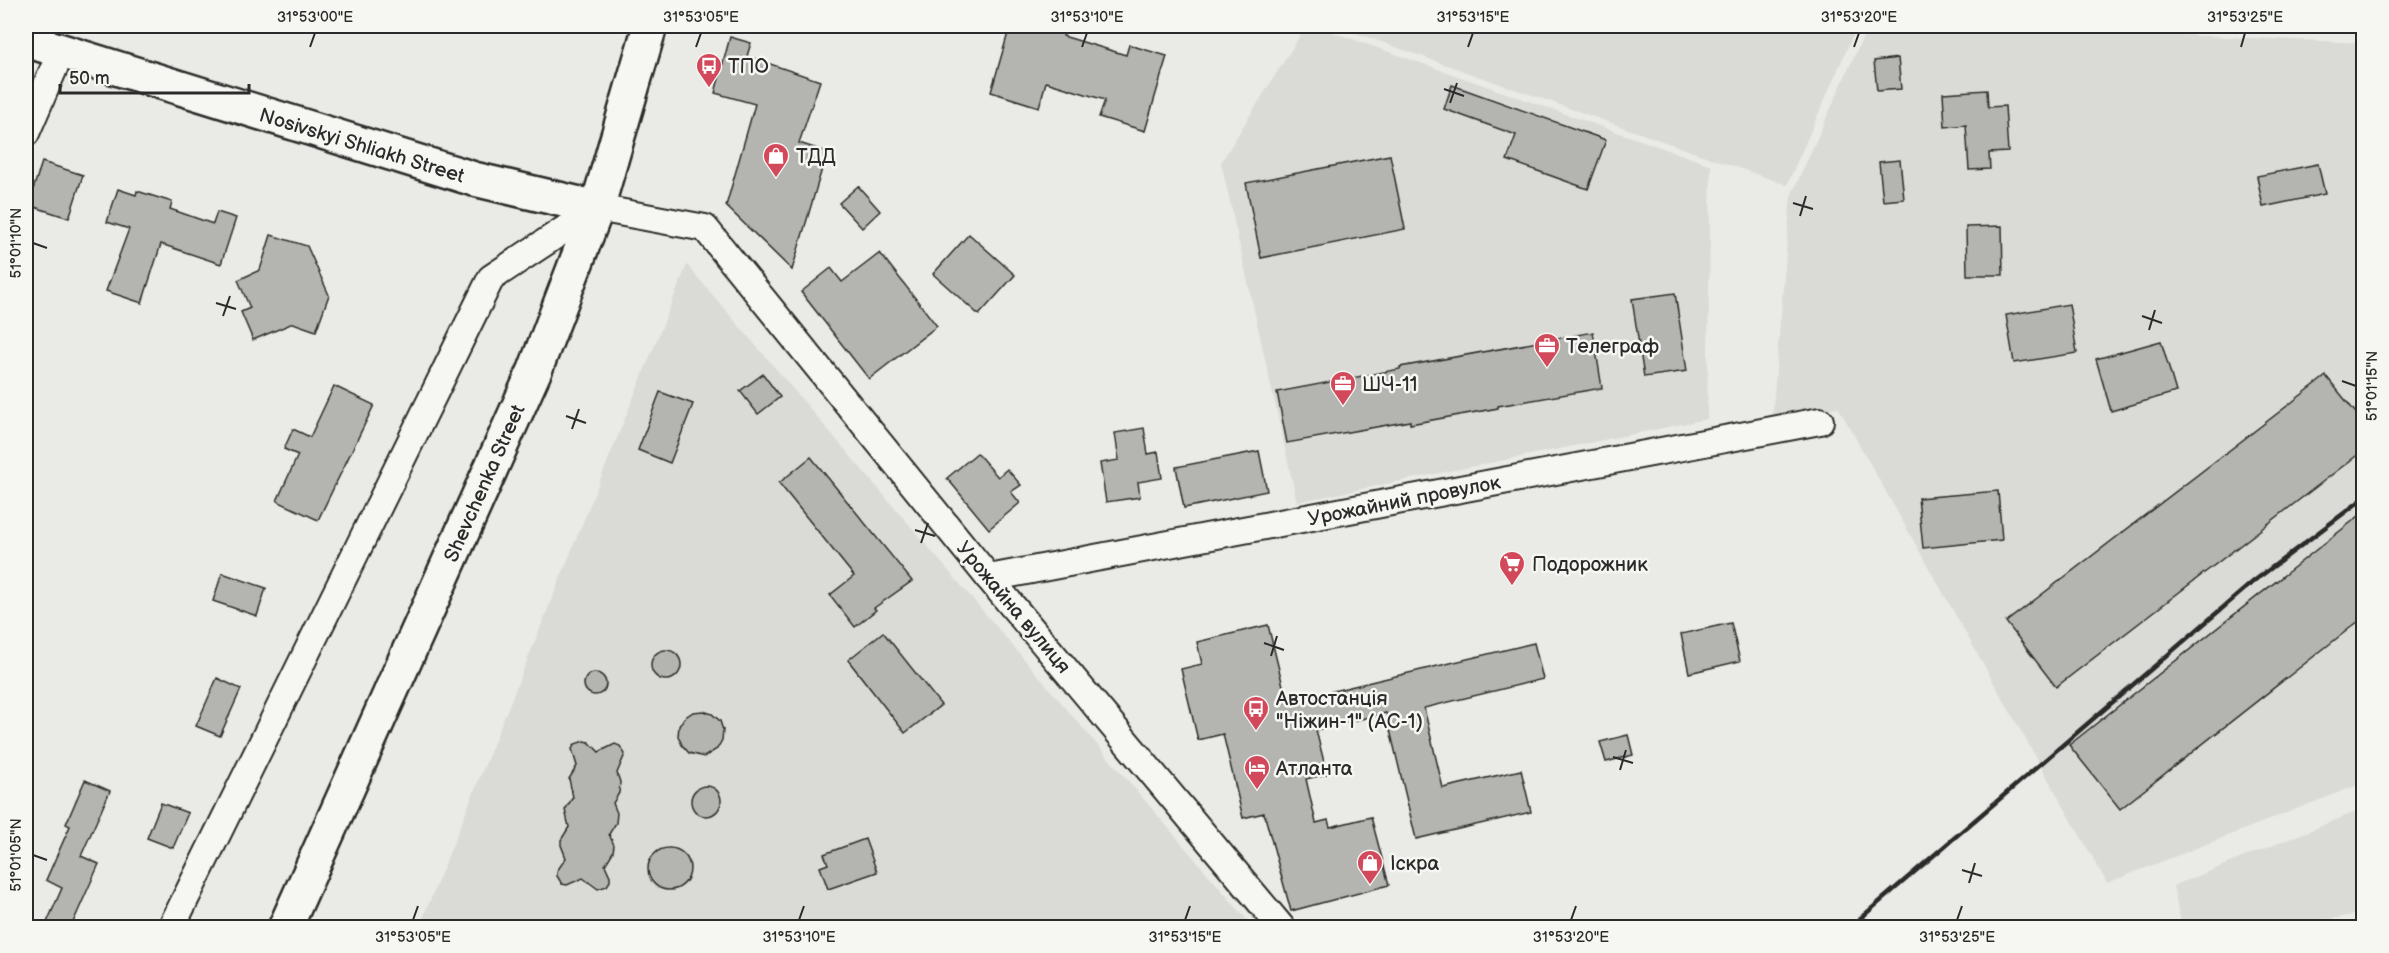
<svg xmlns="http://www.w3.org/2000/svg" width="2389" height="953" viewBox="0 0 2389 953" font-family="'Balsamiq Sans',sans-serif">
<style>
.built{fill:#dadad6}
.building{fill:#b4b4b1;stroke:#2b2b2b;stroke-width:1.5}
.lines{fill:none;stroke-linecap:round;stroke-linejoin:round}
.minor-casing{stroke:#2b2b2b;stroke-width:30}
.major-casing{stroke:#2b2b2b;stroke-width:38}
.minor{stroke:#f6f6f2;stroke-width:26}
.major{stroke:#f6f6f2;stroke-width:33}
.rail{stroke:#2b2b2b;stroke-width:4.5}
.ticks{fill:none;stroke:#2b2b2b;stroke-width:2}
.labels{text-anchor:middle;stroke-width:5;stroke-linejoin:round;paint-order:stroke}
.poi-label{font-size:20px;fill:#2b2b2b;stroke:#f6f6f2;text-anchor:start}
.street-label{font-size:20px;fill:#2b2b2b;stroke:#f6f6f2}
.neatline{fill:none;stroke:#2b2b2b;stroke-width:2}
.ticks-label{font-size:15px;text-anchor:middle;fill:#2b2b2b}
</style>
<rect width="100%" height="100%" fill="#eaeae6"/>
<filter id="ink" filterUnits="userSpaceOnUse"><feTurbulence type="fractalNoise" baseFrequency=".0167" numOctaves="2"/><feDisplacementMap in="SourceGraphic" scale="12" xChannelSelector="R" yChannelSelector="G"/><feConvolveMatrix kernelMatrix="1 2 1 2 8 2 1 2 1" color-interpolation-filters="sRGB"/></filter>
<g filter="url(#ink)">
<g class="built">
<polygon points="1306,26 1315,26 1711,165 1707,419 1297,502 1221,162"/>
<polygon points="1336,26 1857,26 1787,185"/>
<polygon points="1868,26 1989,26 2363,43 2363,783 2107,883 1838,407 1772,418 1791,196"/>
<polygon points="2224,26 2363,26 2363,33"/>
<polygon points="687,265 1253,927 419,928"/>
<polygon points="2363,809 2363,913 2289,927 2182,927 2173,886"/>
</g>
<g class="building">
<polygon points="1010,26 1066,26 1063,36 1126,55 1129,45 1167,56 1145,131 1099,117 1105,100 1046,82 1039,107 991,92"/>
<polygon points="730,37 751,43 747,56 820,81 799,143 827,152 792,270 726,206 755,104 715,93"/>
<polygon points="1898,58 1901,89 1877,91 1874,61"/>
<polygon points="1452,85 1606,140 1588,189 1507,160 1516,135 1444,109"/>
<polygon points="1987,90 1988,107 2005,106 2008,152 1989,153 1990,169 1969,170 1966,125 1945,127 1943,93"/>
<polygon points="1390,155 1405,229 1261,258 1246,183"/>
<polygon points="1900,160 1904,199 1883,201 1879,162"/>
<polygon points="42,162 83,175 69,218 28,205"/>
<polygon points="2318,164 2325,194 2263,207 2257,176"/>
<polygon points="858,186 880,211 862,228 839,203"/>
<polygon points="118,189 136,195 137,191 172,202 170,209 213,224 217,212 236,218 221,264 161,244 142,303 106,291 129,229 107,222"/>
<polygon points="2002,226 2003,275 1967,275 1966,227"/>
<polygon points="969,234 1015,275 979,315 933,274"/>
<polygon points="271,235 307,246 329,295 316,331 293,323 253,340 241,312 250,308 238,280 260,270"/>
<polygon points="880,253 937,326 869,379 801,292 831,268 842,282"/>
<polygon points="1675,293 1687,371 1644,377 1632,299"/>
<polygon points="2069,304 2077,353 2014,363 2006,315"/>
<polygon points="1593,332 1602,388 1498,406 1498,408 1410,424 1410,421 1287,443 1277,392 1400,369 1400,367"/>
<polygon points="2161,341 2176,392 2111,411 2096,359"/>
<polygon points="763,374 780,397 758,414 740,391"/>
<polygon points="2326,376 2364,423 2364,450 2056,687 2006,622"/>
<polygon points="334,386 374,405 318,520 277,501 298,455 284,449 293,429 310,437"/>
<polygon points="660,392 693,404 670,463 638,450"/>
<polygon points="1144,428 1148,454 1158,452 1162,478 1138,482 1140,497 1106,502 1100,463 1119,460 1115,433"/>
<polygon points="1259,451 1267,491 1184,508 1176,467"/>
<polygon points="977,453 998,477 1007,469 1021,485 1011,492 1020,503 989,529 947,478"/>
<polygon points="811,457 912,581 874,608 876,610 855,627 830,595 854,576 779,483"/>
<polygon points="1998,491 2002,540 1923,548 1918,498"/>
<polygon points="2364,512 2364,617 2120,809 2069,745"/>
<polygon points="222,573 266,588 257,616 213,601"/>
<polygon points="1731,623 1740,661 1689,673 1681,634"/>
<polygon points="1268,625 1287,702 1534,643 1543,679 1424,708 1443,788 1521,770 1531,812 1416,839 1386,713 1316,730 1327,774 1306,779 1316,823 1328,820 1330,827 1371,817 1389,885 1291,911 1264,813 1243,818 1223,734 1198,740 1181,669 1202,664 1197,642"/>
<polygon points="883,632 941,705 905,733 848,660"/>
<circle cx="666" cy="665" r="15"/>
<circle cx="595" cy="684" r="11"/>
<polygon points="217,678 241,689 220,736 196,726"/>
<polygon points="703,711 712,714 720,721 723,730 722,740 717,749 704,757 689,753 682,745 678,736 679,726 684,718 693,712"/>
<polygon points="1628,735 1633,755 1606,762 1600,742"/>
<polygon points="584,741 589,742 599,752 615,744 620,746 625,754 617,773 620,782 619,793 613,803 617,813 616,823 609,834 614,845 613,852 605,865 610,876 610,881 607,886 598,889 583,878 567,885 562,884 557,876 557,871 566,858 561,845 561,840 569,827 565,810 573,797 569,779 577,766 572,749 575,744"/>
<polygon points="85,780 110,791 81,856 99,864 71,927 45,927 62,888 46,880 70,826 66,824"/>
<circle cx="706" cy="801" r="15"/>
<polygon points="161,803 188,813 173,848 147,838"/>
<polygon points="865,839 877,872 828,889 820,867 828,864 824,854"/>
<circle cx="669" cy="869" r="21"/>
</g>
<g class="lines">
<defs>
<g id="minor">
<polyline points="26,133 61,52"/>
<polyline points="989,578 1820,421"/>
<polyline points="171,928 491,278 597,208 705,228 989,578 1282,928"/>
</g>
<g id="major">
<polyline points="26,40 474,179 597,208"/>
<polyline points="285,928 535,370 597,208 650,26"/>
</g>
</defs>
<use href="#minor" class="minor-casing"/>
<use href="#major" class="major-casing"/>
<use href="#minor" class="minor"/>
<use href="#major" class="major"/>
<polyline class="rail" points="1849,928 2254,581 2364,498"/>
</g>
</g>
<path class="ticks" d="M310,47L315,33M696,47L701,33M1082,47L1087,33M1468,47L1473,33M1854,47L1859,33M2241,47L2245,33M1444,89L1464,96M1450,103L1457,83M1793,203L1813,209M1800,216L1806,196M33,243L47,248M216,303L236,309M223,316L230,296M2142,316L2162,323M2149,330L2155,310M2342,381L2356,386M566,416L586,423M572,429L579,409M915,530L935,536M921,543L928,523M1264,643L1284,650M1271,656L1277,636M1613,757L1633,763M1620,770L1626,750M33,855L47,860M1962,870L1982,876M1969,883L1975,863M413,920L418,906M799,920L804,906M1185,920L1190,906M1571,920L1576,906M1957,920L1962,906"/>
<defs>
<symbol id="bus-pin" viewBox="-11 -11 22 30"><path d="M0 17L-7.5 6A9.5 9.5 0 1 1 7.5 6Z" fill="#d1495b" stroke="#f6f6f2"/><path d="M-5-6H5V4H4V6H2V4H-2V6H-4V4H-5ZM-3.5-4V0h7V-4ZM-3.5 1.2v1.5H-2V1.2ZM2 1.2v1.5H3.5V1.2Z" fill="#fff"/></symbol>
<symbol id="shop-pin" viewBox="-11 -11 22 30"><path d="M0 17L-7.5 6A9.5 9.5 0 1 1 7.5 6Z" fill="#d1495b" stroke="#f6f6f2"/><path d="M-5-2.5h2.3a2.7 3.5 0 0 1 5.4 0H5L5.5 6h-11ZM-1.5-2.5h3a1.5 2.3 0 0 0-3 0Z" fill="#fff"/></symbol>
<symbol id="office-pin" viewBox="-11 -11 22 30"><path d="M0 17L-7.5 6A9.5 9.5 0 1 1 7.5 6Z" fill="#d1495b" stroke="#f6f6f2"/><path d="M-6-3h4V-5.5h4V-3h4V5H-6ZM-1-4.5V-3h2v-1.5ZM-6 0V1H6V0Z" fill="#fff"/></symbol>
<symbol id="supermarket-pin" viewBox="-11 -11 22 30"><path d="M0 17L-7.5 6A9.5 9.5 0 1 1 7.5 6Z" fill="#d1495b" stroke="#f6f6f2"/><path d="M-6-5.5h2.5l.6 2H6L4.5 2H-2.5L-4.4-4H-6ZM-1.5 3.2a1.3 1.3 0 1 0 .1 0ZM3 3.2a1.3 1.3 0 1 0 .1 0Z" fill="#fff"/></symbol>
<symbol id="hotel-pin" viewBox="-11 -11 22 30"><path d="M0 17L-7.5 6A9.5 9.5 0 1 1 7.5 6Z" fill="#d1495b" stroke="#f6f6f2"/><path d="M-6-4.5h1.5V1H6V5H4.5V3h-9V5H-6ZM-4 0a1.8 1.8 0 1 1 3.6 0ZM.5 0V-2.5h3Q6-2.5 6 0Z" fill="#fff"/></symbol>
</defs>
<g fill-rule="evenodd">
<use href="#bus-pin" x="694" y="51" width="30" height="40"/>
<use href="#shop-pin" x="761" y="141" width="30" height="40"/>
<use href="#office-pin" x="1532" y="331" width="30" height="40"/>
<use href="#office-pin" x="1328" y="369" width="30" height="40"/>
<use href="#supermarket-pin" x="1497" y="549" width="30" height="40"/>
<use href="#bus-pin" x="1241" y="694" width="30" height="40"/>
<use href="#hotel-pin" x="1242" y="753" width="30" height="40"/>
<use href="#shop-pin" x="1355" y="848" width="30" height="40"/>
</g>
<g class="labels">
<g class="poi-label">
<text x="728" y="73">ТПО</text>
<text x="796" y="163">ТДД</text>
<text x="1566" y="353">Телеграф</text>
<text x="1362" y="391">ШЧ-11</text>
<text x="1532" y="571">Подорожник</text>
<text x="1276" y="705">Автостанція<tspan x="1276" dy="23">"Ніжин-1" (АС-1)</tspan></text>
<text x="1276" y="775">Атланта</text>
<text x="1390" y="870">Іскра</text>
</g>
<g class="street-label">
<text transform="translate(362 145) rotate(17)" y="7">Nosivskyi Shliakh Street</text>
<text transform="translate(484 483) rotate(-66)" y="7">Shevchenka Street</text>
<text transform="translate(1404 500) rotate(-11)" y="7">Урожайний провулок</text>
<text transform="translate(1014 607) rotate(50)" y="7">Урожайна вулиця</text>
</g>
</g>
<rect width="2389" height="953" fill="none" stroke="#f6f6f2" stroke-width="66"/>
<path d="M60 84v9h189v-9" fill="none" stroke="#2b2b2b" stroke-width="3"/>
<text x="69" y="84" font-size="18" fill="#2b2b2b" stroke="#f6f6f2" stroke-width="4.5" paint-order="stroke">50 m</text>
<rect x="33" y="33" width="2323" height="887" class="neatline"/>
<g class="ticks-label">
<text x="315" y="22">31°53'00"E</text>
<text x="701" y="22">31°53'05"E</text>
<text x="1087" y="22">31°53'10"E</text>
<text x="1473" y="22">31°53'15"E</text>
<text x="1859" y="22">31°53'20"E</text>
<text x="2245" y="22">31°53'25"E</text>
<text transform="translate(16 243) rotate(-90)" y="5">51°01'10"N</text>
<text transform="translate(2372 386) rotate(-90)" y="5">51°01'15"N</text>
<text transform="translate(16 855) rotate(-90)" y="5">51°01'05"N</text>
<text x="413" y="942">31°53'05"E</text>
<text x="799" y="942">31°53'10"E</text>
<text x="1185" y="942">31°53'15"E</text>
<text x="1571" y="942">31°53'20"E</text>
<text x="1957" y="942">31°53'25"E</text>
</g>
</svg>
